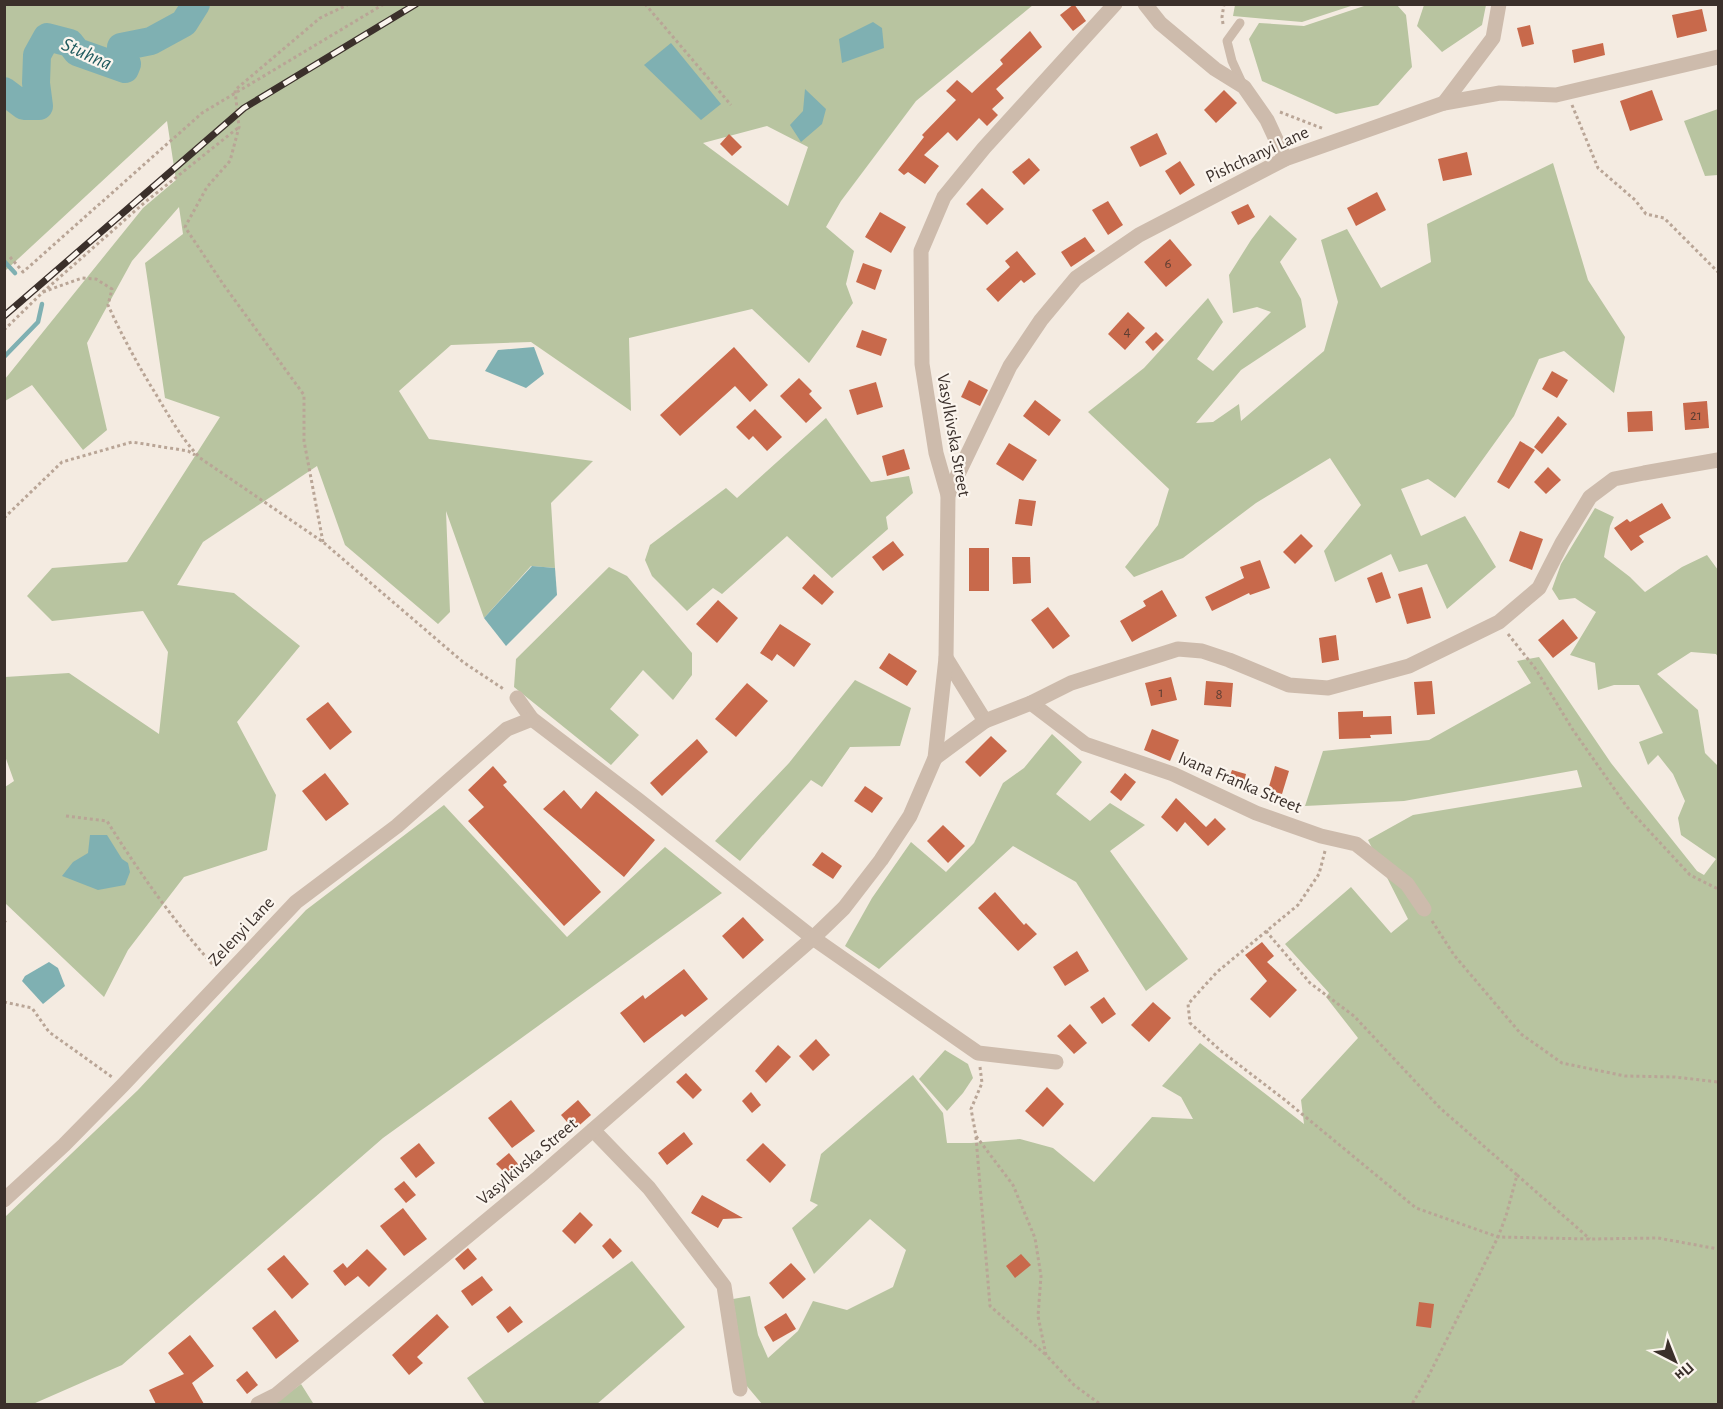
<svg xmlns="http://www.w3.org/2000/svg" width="1723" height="1409" viewBox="0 0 1723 1409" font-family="'Alegreya Sans',sans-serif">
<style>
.green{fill:#b8c4a0;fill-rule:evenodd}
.water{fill:#7fb0b2}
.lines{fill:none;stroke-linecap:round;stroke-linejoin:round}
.stream{stroke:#7fb0b2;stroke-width:4.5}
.river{stroke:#7fb0b2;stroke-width:28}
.building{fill:#c8694b}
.path{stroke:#b9a596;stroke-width:3;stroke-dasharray:3 3;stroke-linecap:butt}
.service{stroke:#cdbbac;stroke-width:9}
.minor{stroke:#cdbbac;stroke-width:15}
.tertiary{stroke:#cdbbac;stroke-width:15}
.rail-casing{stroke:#3b302b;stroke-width:7}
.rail{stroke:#fbf5ee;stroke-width:4.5;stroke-dasharray:14;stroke-linecap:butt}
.labels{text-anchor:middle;stroke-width:4.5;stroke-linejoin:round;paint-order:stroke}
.number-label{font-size:15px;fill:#5e3e33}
.street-label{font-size:18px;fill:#3b302b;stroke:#fbf5ee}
.water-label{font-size:20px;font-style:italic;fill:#1f5a5e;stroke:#fbf5ee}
</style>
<rect width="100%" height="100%" fill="#f4ebe1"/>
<g class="green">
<polygon points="1370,4 1397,5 1406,15 1412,67 1378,105 1336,114 1262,81 1249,39 1259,23 1304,26"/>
<path d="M4,5H1033L916,101L841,201L826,227L854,251L846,284L853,303L809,363L752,309L629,338L631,411L531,342L451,345L399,391L429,439L593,461L551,503L555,568L531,566L484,618L446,511L450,612L438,624L345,545L317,466L203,542L177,585L234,593L300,646L237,722L276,795L267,850L184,877L128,950L104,997L5,903V787L14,781L5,756V677L69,673L159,734L168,652L143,611L52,621L27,596L52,568L127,562L220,417L165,398L145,263L183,234L179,207L132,261L87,343L107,430L83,450L32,385L5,401V379L143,208L176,180L167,121L5,271ZM767,126L808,147L788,206L703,143Z"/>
<polygon points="1235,5 1235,4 1354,5 1302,22 1233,16"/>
<polygon points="1424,5 1424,4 1486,5 1482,25 1442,52 1417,26"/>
<polygon points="1718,109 1718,175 1705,176 1684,121"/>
<polygon points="1553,163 1588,280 1625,337 1614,393 1564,351 1539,359 1514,416 1455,498 1428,479 1401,489 1421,536 1465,516 1496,567 1447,609 1427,564 1399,572 1391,554 1335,582 1324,551 1361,505 1330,458 1256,503 1183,558 1134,577 1125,567 1158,525 1169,489 1088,412 1144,368 1208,298 1223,322 1197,359 1213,371 1271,312 1257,307 1233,313 1229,275 1251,240 1270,215 1297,239 1280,262 1301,299 1306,327 1241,370 1196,423 1213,422 1239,404 1241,421 1324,351 1338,302 1321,240 1347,229 1381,288 1431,262 1427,224"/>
<polygon points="826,418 871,482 909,476 913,493 886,517 888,529 832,578 787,536 722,594 713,588 687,611 652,576 645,560 650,545 726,488 737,498"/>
<polygon points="1595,508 1614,517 1610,526 1604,557 1630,577 1645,592 1682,567 1707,555 1718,570 1718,657 1716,654 1691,652 1657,674 1698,710 1705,753 1718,766 1718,1404 762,1404 746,1385 733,1299 750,1296 758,1335 768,1358 798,1331 813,1301 847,1310 893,1287 906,1250 870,1219 814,1274 792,1228 818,1205 810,1201 821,1154 913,1075 943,1113 947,1143 971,1143 1020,1139 1053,1148 1094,1182 1152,1117 1193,1119 1181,1097 1162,1086 1200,1043 1304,1124 1301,1100 1358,1038 1326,997 1329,993 1285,944 1351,887 1391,933 1408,919 1368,840 1413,815 1582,787 1577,770 1404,801 1305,806 1323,751 1429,740 1531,683 1517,661 1539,657 1611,763 1697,871 1704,875 1716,859 1681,835 1678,818 1685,801 1673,774 1658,755 1648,765 1639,742 1663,733 1639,685 1614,685 1598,690 1595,663 1570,655 1596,612 1575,598 1559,600 1552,589 1561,564"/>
<polygon points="609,567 627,576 692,653 692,675 673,700 643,670 610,709 639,735 611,765 514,687 516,659"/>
<polygon points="855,680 911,708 900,746 850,747 822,787 811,780 740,861 715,841 789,763"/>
<polygon points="1052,734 1082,762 1056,794 1090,821 1110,803 1145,825 1110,851 1188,959 1146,991 1076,882 1013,846 879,969 845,946 872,898 911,842 946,872 974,843 1003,783 1024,768"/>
<polygon points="444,805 567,937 665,847 722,893 383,1138 122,1365 33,1404 5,1404 5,1217 138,1090 306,910"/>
<polygon points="945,1050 968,1064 973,1078 963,1093 947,1111 919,1079"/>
<polygon points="632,1261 685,1327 597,1404 485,1404 467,1378"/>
<polygon points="301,1384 313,1403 317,1404 274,1404"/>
</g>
<g class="water">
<polygon points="873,22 882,28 884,48 842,63 839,39"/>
<polygon points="671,43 721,104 701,120 644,65"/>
<polygon points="805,89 826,109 822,124 801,142 790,125 803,111"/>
<polygon points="534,347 544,374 526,388 485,371 498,350"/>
<polygon points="532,566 555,568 557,595 506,646 484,618"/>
<polygon points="90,835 107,835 122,859 128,863 130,872 125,885 98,890 62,876 73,862 88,853"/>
<polygon points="49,962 58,968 65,986 43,1004 22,981 25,976"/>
</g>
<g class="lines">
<g class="stream">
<polyline points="4,261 15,273"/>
<polyline points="4,357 38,322 42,304"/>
</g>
<polyline class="river" points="4,91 24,106 39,106 36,83 37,55 47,37 70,43 77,52 125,69 127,64 121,47 151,41 184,23 196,4"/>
</g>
<g class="building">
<polygon points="1074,4 1086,21 1073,31 1060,15"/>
<polygon points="1702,9 1707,31 1677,38 1672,15"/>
<polygon points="1530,25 1534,44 1522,47 1517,28"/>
<polygon points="1030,31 1042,47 996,89 1004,98 992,109 998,115 987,126 979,118 957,141 948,132 924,155 939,166 925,184 908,172 904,175 898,170 924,137 922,135 956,100 946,91 957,80 972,93 1003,64 1000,60"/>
<polygon points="1603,43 1605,55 1574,63 1572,50"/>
<polygon points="1224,90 1237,103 1216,123 1204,110"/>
<polygon points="1652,90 1663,120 1630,131 1620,101"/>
<polygon points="1157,133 1167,154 1140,167 1130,147"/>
<polygon points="729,134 742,147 732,156 720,144"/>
<polygon points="1467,152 1472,175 1443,181 1438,159"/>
<polygon points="1029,158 1040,170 1024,185 1012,172"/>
<polygon points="1180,161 1195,185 1180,195 1165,171"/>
<polygon points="982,188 1004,209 987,225 966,204"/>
<polygon points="1377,192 1386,210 1356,226 1347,208"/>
<polygon points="1108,201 1123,225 1108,235 1092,210"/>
<polygon points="1248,204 1255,217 1238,225 1231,212"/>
<polygon points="880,212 906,227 891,253 865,237"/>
<polygon points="1085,237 1095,251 1071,267 1061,252"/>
<polygon points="1170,239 1192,265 1166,287 1144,262"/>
<polygon points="1017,251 1036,274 1024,283 1021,280 998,302 986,289 1010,267 1005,261"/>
<polygon points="863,263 882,270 875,290 856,282"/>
<polygon points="1128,312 1145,328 1125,350 1108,334"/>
<polygon points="862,330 887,339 881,356 856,347"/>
<polygon points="1156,332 1164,340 1153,351 1145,342"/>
<polygon points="734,347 768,385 750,402 735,386 680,436 660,415"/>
<polygon points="1552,371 1568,380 1557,398 1542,389"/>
<polygon points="799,378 812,391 809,394 822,408 806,423 780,396"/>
<polygon points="969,380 988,390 980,406 961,397"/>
<polygon points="876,382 883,407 857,415 849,390"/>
<polygon points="1035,400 1061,420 1049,436 1023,416"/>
<polygon points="1707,401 1709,428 1685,430 1683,403"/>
<polygon points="755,409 782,437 767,451 753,436 749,440 736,427"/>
<polygon points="1652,411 1653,431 1628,432 1627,412"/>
<polygon points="1558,416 1567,424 1542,454 1534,447"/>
<polygon points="1520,441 1535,450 1509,489 1497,482"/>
<polygon points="1009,443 1037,460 1023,481 996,464"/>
<polygon points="904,449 910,469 887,476 882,456"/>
<polygon points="1548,467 1561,480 1546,494 1534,482"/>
<polygon points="1019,499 1036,501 1032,526 1015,524"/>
<polygon points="1662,503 1671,518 1639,536 1644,542 1631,551 1614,528 1627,519 1630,522"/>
<polygon points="1520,531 1543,539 1532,570 1509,561"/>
<polygon points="1301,534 1313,546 1295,564 1283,552"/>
<polygon points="893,541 904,555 883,571 872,557"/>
<rect x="969" y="548" width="20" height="43"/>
<polygon points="1012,557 1030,557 1031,583 1013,584"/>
<polygon points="1260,560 1270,588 1250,595 1249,593 1212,611 1205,597 1244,578 1240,567"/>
<polygon points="1382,572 1391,598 1376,603 1367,578"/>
<polygon points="814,574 834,592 822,605 802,588"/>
<polygon points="1422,587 1431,618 1407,624 1398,594"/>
<polygon points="1162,590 1177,616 1132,642 1120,621 1146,606 1143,601"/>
<polygon points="718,600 738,618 717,643 696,624"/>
<polygon points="1048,607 1070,636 1053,649 1031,620"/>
<polygon points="1563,619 1578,638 1553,658 1538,640"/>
<polygon points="780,624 811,644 794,667 777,654 772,661 760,653"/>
<polygon points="1336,635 1339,660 1322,663 1319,638"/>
<polygon points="889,653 917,671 907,686 879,668"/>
<polygon points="1171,677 1177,700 1151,706 1145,683"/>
<polygon points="1206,681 1233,683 1231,707 1204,705"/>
<polygon points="1432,681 1435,714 1417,715 1414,682"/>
<polygon points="747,683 768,701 736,737 715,719"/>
<polygon points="328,702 352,732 330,750 306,719"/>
<polygon points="1363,711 1363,717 1391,716 1392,734 1370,735 1371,738 1339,739 1338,712"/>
<polygon points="1152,729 1179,740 1170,761 1144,750"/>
<polygon points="991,736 1007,751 980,777 965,762"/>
<polygon points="697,739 708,752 662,796 650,783"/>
<polygon points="493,766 507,782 503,785 601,892 564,926 468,821 484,807 468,790"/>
<polygon points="1275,766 1289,771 1282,794 1268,790"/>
<polygon points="1232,770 1246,774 1243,786 1228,781"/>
<polygon points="325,773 349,804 326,821 302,791"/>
<polygon points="1125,773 1136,782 1121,801 1110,792"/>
<polygon points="865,786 883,798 872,813 854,801"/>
<polygon points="564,790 581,809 596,791 655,840 624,877 543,809"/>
<polygon points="1176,798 1206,827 1215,818 1226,829 1208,846 1185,822 1177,832 1161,817"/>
<polygon points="943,825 965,846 948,863 927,841"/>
<polygon points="822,852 842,866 833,879 812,865"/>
<polygon points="995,892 1024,925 1026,923 1037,934 1018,951 978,908"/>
<polygon points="743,917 764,940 743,959 722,936"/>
<polygon points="1262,942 1274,956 1267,962 1297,990 1270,1018 1250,999 1267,981 1245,955"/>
<polygon points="1077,951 1089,971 1065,986 1053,967"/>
<polygon points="684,969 708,999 685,1017 682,1014 644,1043 620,1013 643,995 645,999"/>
<polygon points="1104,997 1116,1014 1102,1024 1090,1007"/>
<polygon points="1153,1002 1171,1018 1149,1042 1131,1025"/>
<polygon points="1070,1024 1087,1043 1074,1054 1057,1036"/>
<polygon points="816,1039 830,1055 813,1071 799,1056"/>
<polygon points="778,1045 791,1057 766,1083 755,1071"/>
<polygon points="686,1073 702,1090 693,1099 676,1082"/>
<polygon points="1047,1087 1064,1104 1043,1127 1025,1111"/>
<polygon points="751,1092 761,1105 752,1113 742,1101"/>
<polygon points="511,1100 535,1131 512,1148 488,1118"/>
<polygon points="578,1100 591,1115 574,1130 561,1115"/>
<polygon points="684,1132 693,1144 667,1165 658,1153"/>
<polygon points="419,1143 435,1163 416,1178 400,1158"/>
<polygon points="763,1143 786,1165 770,1183 746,1160"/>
<polygon points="509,1153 523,1170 512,1180 496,1164"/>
<polygon points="404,1181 416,1195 406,1203 394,1189"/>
<polygon points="702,1195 743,1218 723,1219 718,1228 691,1213"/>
<polygon points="403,1208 427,1239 404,1256 380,1226"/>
<polygon points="580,1212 593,1225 575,1244 562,1231"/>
<polygon points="610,1238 622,1251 613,1259 602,1246"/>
<polygon points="468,1248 477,1259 464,1270 455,1259"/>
<polygon points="367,1249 387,1269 369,1287 358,1276 345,1286 333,1271 343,1263 347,1268"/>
<polygon points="1021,1254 1031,1265 1015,1278 1006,1266"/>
<polygon points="284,1255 309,1284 292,1299 267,1269"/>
<polygon points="791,1263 806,1279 783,1299 769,1283"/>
<polygon points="482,1276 493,1290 472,1306 461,1291"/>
<polygon points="1419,1302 1434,1304 1431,1328 1416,1326"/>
<polygon points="510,1306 523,1322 508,1333 496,1317"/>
<polygon points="275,1310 299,1341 276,1359 252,1328"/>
<polygon points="786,1313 796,1329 773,1342 764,1327"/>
<polygon points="437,1314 449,1327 417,1357 423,1363 409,1375 392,1355"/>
<polygon points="190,1335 214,1366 192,1383 204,1404 156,1404 149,1390 184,1374 168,1353"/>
<polygon points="247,1371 258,1385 247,1394 236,1380"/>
</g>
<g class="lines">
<g class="path">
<polyline points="645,4 731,105"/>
<polyline points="1223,24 1222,17 1224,4"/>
<polyline points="1572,105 1598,168 1635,200 1646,214 1664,218 1718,272"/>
<polyline points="1280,112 1324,129"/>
<polyline points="10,257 23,272 202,113 384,4"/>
<path d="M43,292L82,278L96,279L112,289L108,305C122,336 139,367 157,396C170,418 182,439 200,458L323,542L463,662L505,690"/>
<polyline points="4,330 43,292 144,203 239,127"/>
<polyline points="4,518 62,462 132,442 188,451 195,455"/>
<polyline points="323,542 304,441 304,395 223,284 185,227 207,187 230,161 239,127 235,90 320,18 349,4"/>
<polyline points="1508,634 1535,668 1573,730 1627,807 1690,875 1718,889"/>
<path d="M66,816L107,821C139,872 174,922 215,967"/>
<polyline points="1325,851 1319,874 1298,905 1217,972 1188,1004 1190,1023 1221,1051 1285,1100 1416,1208 1498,1237 1590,1239 1658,1238 1718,1249"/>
<polyline points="1432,921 1454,955 1521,1034 1562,1063 1625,1076 1675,1077 1718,1082"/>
<polyline points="4,923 6,920"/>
<polyline points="1266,931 1310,983 1354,1016 1440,1108 1517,1175 1506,1216 1498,1237 1428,1377 1412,1404"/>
<polyline points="4,1002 32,1008 49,1032 112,1077"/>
<polyline points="980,1067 982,1083 971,1109 976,1136 1013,1185 1035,1238 1041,1276 1038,1316 1046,1355 1074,1385 1100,1404"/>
<polyline points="976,1137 990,1306 1045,1354"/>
<polyline points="1517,1175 1590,1239"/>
</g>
<polyline class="service" points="1240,23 1227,41 1232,61 1243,85"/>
<g class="minor">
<polyline points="1145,4 1160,23 1215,69 1244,87 1267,120 1285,159"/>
<polyline points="1444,103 1493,38 1499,4"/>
<polyline points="948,495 1010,366 1041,320 1076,278 1139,235 1285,159 1444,103 1500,93 1556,95 1718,57"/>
<polyline points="946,658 985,721"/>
<polyline points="517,698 532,719 637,799 813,938 978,1053 1056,1062"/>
<polyline points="1031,703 1085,744 1173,774 1256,813 1321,836 1356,844 1407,884 1424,909"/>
<polyline points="935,758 985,721 1031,703 1071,683 1178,649 1202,651 1229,660 1289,685 1328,688 1409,666 1499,622 1539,588 1562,543 1590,497 1614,479 1644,473 1718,460"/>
<polyline points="593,1130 649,1188 724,1286 740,1389"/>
<polyline points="4,1200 64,1145 123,1085 296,902 397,826 507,729 532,719"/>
</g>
<polyline class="tertiary" points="258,1404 276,1395 539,1177 813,938 844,908 881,860 910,816 935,758 946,658 948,495 936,453 922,364 921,251 944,197 984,148 1115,4"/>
<defs>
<polyline id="rail" points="4,316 244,108 416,4"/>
</defs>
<use href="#rail" class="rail-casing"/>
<use href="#rail" class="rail"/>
</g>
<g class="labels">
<g class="number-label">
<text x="1168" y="268">6</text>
<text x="1127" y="336">4</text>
<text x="1696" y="420">21</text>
<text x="1161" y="697">1</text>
<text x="1219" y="699">8</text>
</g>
<g class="street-label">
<text transform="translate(1257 154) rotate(-25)" y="6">Pishchanyi Lane</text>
<text transform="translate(954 435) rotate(80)" y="6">Vasylkivska Street</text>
<text transform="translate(1240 782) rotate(23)" y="6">Ivana Franka Street</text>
<text transform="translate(241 931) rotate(-47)" y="6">Zelenyi Lane</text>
<text transform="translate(527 1161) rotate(-40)" y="6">Vasylkivska Street</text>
</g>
<g class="water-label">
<text transform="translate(87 53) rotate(24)" y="7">Stuhna</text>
</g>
</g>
<rect width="1723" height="1409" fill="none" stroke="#3b302b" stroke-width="12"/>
<g transform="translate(1675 1361) rotate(138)" stroke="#fbf5ee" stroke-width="4.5" paint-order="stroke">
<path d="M0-4.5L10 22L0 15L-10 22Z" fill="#3b302b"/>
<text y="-9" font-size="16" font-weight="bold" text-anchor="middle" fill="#3b302b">Пн</text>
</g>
</svg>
